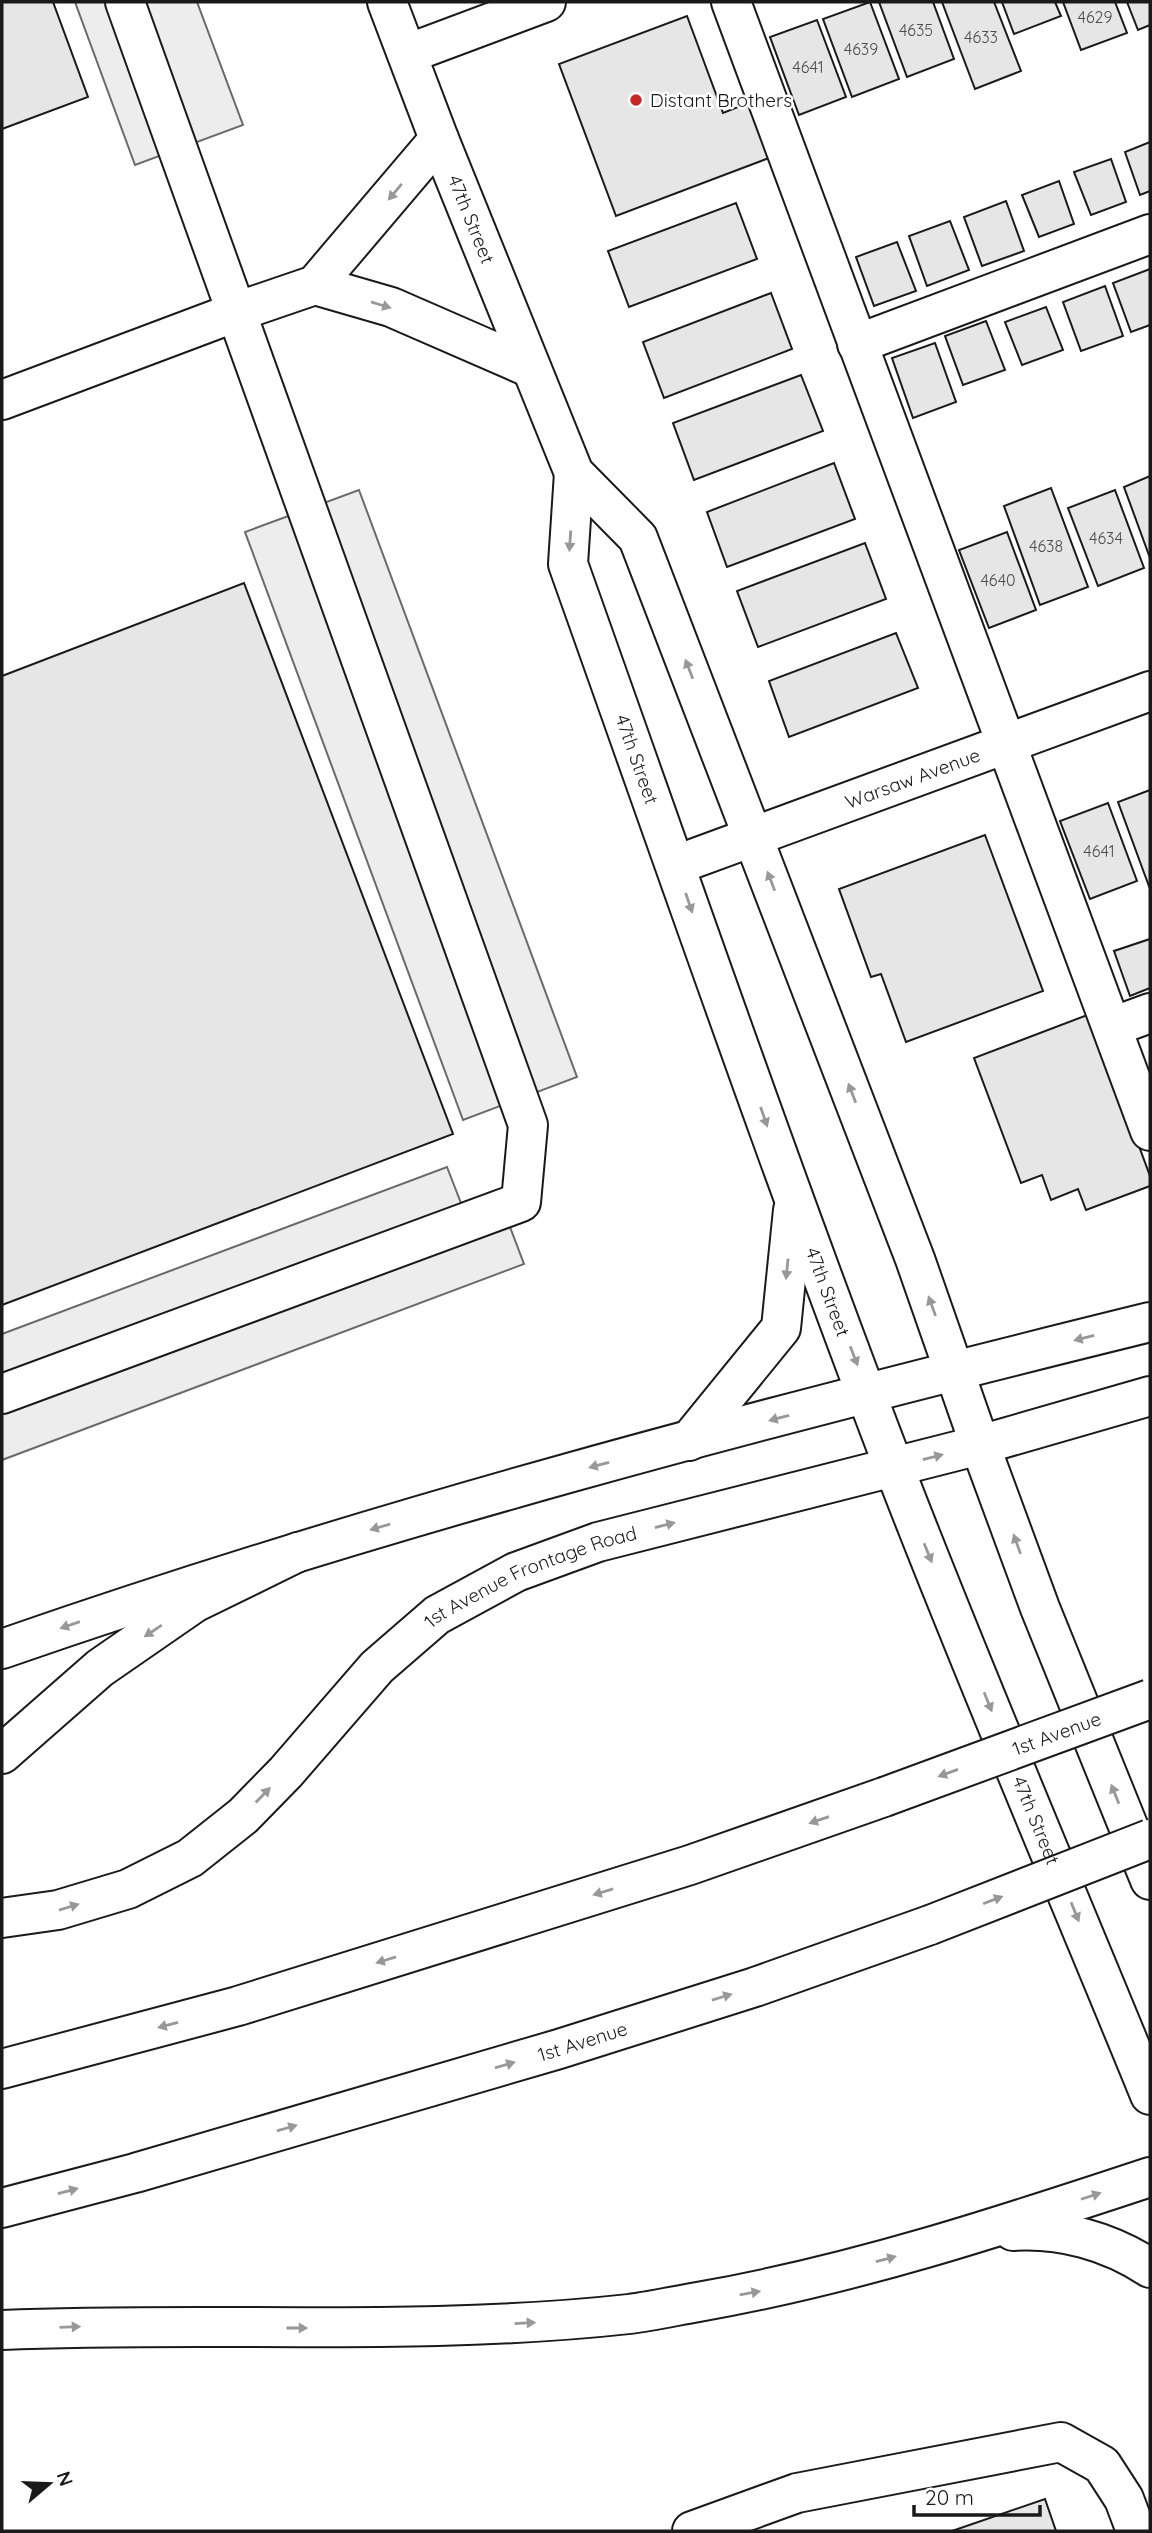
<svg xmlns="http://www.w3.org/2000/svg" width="1152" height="2533" viewBox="0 0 1152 2533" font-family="Quicksand,sans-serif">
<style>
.parking{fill:#ededed;stroke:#6a6a6a;stroke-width:2}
.building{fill:#e6e6e6;stroke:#1a1a1a;stroke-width:2}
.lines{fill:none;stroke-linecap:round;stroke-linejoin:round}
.minor-casing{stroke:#1a1a1a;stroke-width:42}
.major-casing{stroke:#1a1a1a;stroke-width:42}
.minor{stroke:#fff;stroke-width:38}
.major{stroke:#fff;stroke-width:38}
.major-bridge-casing{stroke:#1a1a1a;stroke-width:42;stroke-linecap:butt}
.major-bridge{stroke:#fff;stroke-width:38}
.oneway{fill:#989898}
.poi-dot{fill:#c62828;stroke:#fff;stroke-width:2.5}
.labels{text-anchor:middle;stroke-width:5;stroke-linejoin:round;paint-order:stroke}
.number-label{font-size:16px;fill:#4d4d4d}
.poi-label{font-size:19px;fill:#1a1a1a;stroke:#fff;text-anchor:start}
.street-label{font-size:19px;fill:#1a1a1a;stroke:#fff}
</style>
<rect width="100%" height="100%" fill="#fff"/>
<g class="parking">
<polygon points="75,2 197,2 243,125 135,165"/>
<polygon points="359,490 577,1077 463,1120 245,532"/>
<polygon points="447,1167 461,1203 496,1190 524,1264 2,1460 2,1334"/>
</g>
<g class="building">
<polygon points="2,2 53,2 88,97 2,129"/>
<polygon points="870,2 899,79 852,97 823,19"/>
<polygon points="879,2 933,2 954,59 907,77"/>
<polygon points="942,2 994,2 1021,71 975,89"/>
<polygon points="1002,2 1055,2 1061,16 1014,34"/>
<polygon points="1063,2 1115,2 1127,33 1081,50"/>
<polygon points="1127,2 1150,2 1150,25 1138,30"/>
<polygon points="687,16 723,113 748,103 769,158 616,216 559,64"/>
<polygon points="817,20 846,97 799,115 770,37"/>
<polygon points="1150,142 1150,191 1140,195 1125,152"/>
<polygon points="1111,159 1126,202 1091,215 1074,172"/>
<polygon points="1059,181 1074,224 1039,237 1022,195"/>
<polygon points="1006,201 1024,251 982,266 964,217"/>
<polygon points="736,203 757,259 629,307 608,251"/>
<polygon points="950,221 969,270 927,286 909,236"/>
<polygon points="897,242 916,291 874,306 856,257"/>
<polygon points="1150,269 1150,325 1131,332 1113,283"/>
<polygon points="1105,286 1123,336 1081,351 1063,302"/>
<polygon points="771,293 792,349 664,398 643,342"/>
<polygon points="1046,307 1063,350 1022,365 1005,322"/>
<polygon points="986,321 1005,370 963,385 945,336"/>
<polygon points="935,343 956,402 913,418 892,358"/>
<polygon points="801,375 823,431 694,480 673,423"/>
<polygon points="834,463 855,519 727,567 707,512"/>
<polygon points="1150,476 1150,558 1124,487"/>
<polygon points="1051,488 1088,587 1040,605 1004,506"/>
<polygon points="1115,490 1144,568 1098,586 1068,508"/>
<polygon points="1007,532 1036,610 989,628 959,550"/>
<polygon points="865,543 886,599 758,647 737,591"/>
<polygon points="244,583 453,1134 2,1305 2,676"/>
<polygon points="896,633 918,688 789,737 769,681"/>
<polygon points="1150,790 1150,889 1118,802"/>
<polygon points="1108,803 1137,881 1090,899 1060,821"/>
<polygon points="985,835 1043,991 906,1042 881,974 871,977 839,889"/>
<polygon points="1150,939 1150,988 1130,996 1114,951"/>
<polygon points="1090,1014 1150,1176 1150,1186 1086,1210 1078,1189 1051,1200 1042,1175 1021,1183 974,1058"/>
<polygon points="1045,2499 1056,2531 952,2531"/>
</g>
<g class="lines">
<defs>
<g id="minor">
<polyline points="731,2 1150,1131"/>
<polyline points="407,54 546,2"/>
<polyline points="315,285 391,307 531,368"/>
<polyline points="857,344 1150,234"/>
<polyline points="2,400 236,312 315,285 439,139"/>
<path id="s1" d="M676,865L1150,691"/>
<polyline points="1112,1027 1150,1013"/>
<polyline points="2,1394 521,1202 528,1125 125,2"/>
<path d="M2,1649C378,1518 764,1417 1150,1322"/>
<path id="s2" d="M2,1918L58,1910L128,1889L190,1858L243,1816L286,1772L377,1667L437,1615L516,1572L598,1542L980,1445L1150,1396"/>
<polyline points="692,2531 797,2493 1061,2442 1102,2465 1124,2499 1136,2531"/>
</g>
<g id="major">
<path id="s3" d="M387,2L439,139L574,473L638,538L915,1259L980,1445L1040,1608L1150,1880"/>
<path id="s4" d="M574,473L568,564C676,867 780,1170 895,1470C976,1680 1065,1887 1150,2095"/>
<polyline points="689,1441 781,1328 793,1210"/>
<polyline points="2,1754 100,1668 194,1603 298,1552"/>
<polyline points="2,2069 238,2006 690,1865 884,1797"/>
<path id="s5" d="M2,2208L135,2173L559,2049L755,1987L930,1925"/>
<path d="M1013,2231C1061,2228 1109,2241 1150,2268"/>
<path d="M2,2330C211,2321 420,2337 629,2314C652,2311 675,2306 698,2302C853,2275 1002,2226 1150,2177"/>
</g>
</defs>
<use href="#minor" class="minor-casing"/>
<use href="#major" class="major-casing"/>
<use href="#minor" class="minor"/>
<use href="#major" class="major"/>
<defs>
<g id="major-bridge">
<path id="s6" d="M884,1797L1150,1699"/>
<polyline points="930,1925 1150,1839"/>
</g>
</defs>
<use href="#major-bridge" class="major-bridge-casing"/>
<use href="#major-bridge" class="major-bridge"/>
</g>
<defs><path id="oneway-solid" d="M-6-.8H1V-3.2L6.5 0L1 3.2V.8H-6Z" transform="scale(1.75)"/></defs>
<g class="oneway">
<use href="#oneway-solid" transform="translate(395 192) rotate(130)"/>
<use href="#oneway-solid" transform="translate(381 305) rotate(17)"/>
<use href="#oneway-solid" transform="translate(570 541) rotate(94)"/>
<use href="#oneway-solid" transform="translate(689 669) rotate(-111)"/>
<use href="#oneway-solid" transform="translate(771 881) rotate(-111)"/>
<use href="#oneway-solid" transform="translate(689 903) rotate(71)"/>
<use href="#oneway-solid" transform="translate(852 1093) rotate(-111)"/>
<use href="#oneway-solid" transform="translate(764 1117) rotate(71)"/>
<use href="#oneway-solid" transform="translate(787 1269) rotate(96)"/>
<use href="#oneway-solid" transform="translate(932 1306) rotate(-110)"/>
<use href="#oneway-solid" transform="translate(1084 1338) rotate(166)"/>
<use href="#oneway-solid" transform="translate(854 1356) rotate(69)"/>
<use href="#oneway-solid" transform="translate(779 1418) rotate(165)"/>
<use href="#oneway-solid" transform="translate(933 1457) rotate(-14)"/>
<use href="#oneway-solid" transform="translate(599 1465) rotate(165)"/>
<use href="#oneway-solid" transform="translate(665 1525) rotate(-14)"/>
<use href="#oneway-solid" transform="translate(380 1527) rotate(164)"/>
<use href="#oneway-solid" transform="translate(1017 1544) rotate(-110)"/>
<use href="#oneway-solid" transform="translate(928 1553) rotate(68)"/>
<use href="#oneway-solid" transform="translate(70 1625) rotate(161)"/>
<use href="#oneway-solid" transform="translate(153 1631) rotate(146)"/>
<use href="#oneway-solid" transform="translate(988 1702) rotate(68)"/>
<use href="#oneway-solid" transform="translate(948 1773) rotate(160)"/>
<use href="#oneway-solid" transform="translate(1115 1794) rotate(-112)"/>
<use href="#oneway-solid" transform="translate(263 1795) rotate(-46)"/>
<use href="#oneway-solid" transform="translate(819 1820) rotate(161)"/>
<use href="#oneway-solid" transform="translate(603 1892) rotate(163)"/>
<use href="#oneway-solid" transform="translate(993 1900) rotate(-21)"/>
<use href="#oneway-solid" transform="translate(69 1907) rotate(-17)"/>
<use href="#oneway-solid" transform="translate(1075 1912) rotate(68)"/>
<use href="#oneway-solid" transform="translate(386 1960) rotate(163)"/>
<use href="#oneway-solid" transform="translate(722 1997) rotate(-17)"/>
<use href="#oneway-solid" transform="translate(168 2025) rotate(165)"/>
<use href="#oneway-solid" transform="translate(505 2065) rotate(-16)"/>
<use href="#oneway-solid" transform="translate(287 2128) rotate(-16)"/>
<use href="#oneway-solid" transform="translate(68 2191) rotate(-15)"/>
<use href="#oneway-solid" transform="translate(1091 2196) rotate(-18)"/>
<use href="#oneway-solid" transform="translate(886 2259) rotate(-15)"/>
<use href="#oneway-solid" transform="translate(750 2293) rotate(-10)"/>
<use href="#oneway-solid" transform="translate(525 2323) rotate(-3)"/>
<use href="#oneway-solid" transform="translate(70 2327) rotate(-2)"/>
<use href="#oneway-solid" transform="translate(297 2328)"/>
</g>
<circle class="poi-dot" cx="636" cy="100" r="7"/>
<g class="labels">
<g class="number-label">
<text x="1095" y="23">4629</text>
<text x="916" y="36">4635</text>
<text x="981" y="43">4633</text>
<text x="861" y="55">4639</text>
<text x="808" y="73">4641</text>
<text x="1106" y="544">4634</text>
<text x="1046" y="552">4638</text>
<text x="998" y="586">4640</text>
<text x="1099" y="857">4641</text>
</g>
<g class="poi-label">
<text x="650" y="107">Distant Brothers</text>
</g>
<g class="street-label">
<text dy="7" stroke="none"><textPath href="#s3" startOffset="233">47th Street</textPath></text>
<text dy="7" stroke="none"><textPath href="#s4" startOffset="298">47th Street</textPath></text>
<text dy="7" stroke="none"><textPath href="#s1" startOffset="252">Warsaw Avenue</textPath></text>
<text dy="7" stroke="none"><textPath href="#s4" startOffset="864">47th Street</textPath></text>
<text dy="7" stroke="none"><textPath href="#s2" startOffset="648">1st Avenue Frontage Road</textPath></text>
<text dy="7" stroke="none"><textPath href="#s6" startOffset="184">1st Avenue</textPath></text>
<text dy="7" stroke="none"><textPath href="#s4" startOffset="1432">47th Street</textPath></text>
<text dy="7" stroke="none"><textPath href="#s5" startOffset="604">1st Avenue</textPath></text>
</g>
</g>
<rect width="1152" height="2533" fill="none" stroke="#1a1a1a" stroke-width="7"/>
<g transform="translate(49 2484) rotate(71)" stroke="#ffffff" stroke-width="5" paint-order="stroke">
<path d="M0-5L12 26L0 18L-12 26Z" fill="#1a1a1a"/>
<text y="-10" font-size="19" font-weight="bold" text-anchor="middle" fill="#1a1a1a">N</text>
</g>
<path d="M914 2505v10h126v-10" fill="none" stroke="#1a1a1a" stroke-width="3.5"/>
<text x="925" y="2505" font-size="21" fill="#1a1a1a" stroke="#ffffff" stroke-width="5" paint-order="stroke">20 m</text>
</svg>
